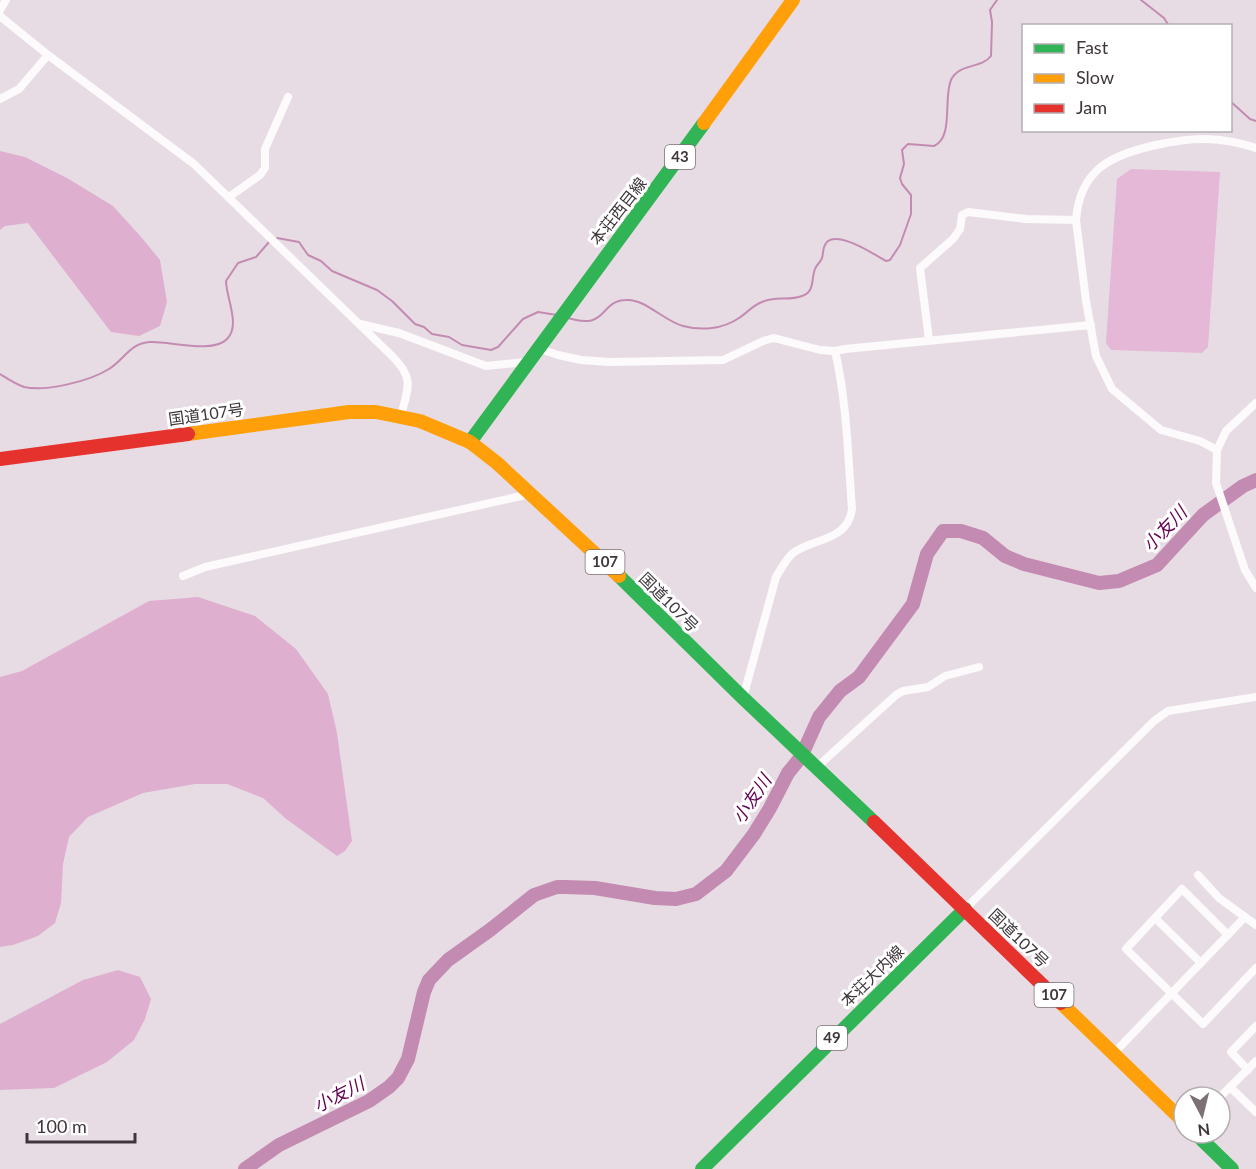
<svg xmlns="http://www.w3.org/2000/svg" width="1256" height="1169" viewBox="0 0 1256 1169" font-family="Lato,'Noto Sans JP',sans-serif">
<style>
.green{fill:#e4b8d6}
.forest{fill:#dfafd0}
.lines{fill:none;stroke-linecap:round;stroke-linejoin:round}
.stream{stroke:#c38bb2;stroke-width:2}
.river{stroke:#c38bb2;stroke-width:14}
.street{stroke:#fcfafb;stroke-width:8}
.fast{stroke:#30b455;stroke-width:14}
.slow{stroke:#ff9f0a;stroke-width:14}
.jam{stroke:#e5322d;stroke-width:14}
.labels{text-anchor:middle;stroke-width:6;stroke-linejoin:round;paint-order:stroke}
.shield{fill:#fff;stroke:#787276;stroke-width:1.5}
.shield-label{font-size:15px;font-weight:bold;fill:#3e363b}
.street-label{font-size:16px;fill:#3e363b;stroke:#fff}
.water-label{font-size:18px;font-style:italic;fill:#640150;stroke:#fff}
</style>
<rect width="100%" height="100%" fill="#e8dce4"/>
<polygon class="green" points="1131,169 1220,172 1208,347 1202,353 1111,350 1106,343 1117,179"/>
<g class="forest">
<polygon points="0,151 25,157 67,178 113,206 142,238 160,260 167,302 160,326 139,336 111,332 28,223 5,226 0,230"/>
<polygon points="198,597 255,616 296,649 328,694 337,733 352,841 345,851 337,856 285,818 263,798 227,784 195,784 143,793 88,817 69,837 63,864 61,903 55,923 38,936 13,945 0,947 0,677 22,671 149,601"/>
<polygon points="118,970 140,977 151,999 145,1019 134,1040 107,1062 54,1088 0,1090 0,1024 83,980"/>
</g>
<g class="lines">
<g class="stream">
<polyline points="1141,0 1164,18 1169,26"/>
<polyline points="1230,101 1250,119 1256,121"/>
<polyline points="277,238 299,242 308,255 321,261 332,271 377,290 392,301 415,324 424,327 432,334 449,337 462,345 491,350 498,347 523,319 538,312 557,315"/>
<path d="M565,317C609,332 598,301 626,300C644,298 664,321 683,326C702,331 723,329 739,318C747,313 753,305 762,302C774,296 790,301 802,296C815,292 811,279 815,269C816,265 821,262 822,258C824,251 822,246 828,241C841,232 875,255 886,261L890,260L900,245L911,214V195L902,184L900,178L904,164L902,150L908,144L934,146C954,137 943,99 951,80C959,63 981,69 991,56L992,22L990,10L997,0"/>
<path d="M0,374C8,379 15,384 24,387C46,392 90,381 109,369C125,359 130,343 150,342C170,341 213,354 227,339C241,326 226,297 226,281L238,263L256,257L269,242"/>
</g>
<polyline class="river" points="245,1169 279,1145 369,1101 389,1087 398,1078 408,1059 424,992 429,980 448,960 490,930 534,895 557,887 565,887 595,888 655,898 676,899 696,894 726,871 754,834 770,808 788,773 801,757 819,717 840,691 859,677 913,604 927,554 943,531 961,531 983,538 1005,556 1024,564 1099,583 1119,581 1157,565 1203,515 1243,486 1256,480"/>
<g class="street">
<polyline points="0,10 6,0"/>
<path d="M0,16L48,55L194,164L392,356C415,379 408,387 401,416"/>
<polyline points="0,99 19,89 48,55"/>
<polyline points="229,197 260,175 265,168 265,149 288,97"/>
<polyline points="360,324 399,333 486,366 526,362"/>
<polyline points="929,340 920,268 953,239 960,229 962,215 968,212 1026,219 1076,220"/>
<polyline points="537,348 558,355 581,360 609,362 723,360 763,341 774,338 820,350 835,351 845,349 1091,325"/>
<polyline points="1256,403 1226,431 1217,450 1216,483 1245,570 1256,588"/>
<path d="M1217,450L1200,441L1161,430L1112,389L1096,356L1086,301L1076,220C1080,170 1110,155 1156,145C1193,137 1220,136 1256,148"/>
<polyline points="183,576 205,567 530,494"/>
<path d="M743,698L776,577C781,569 786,559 793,553C814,538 848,541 852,509C848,458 847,402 835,351"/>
<polyline points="817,767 896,695 903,691 928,687 945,676 979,667"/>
<polyline points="1198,875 1219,898 1256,925"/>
<polyline points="965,909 1154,721 1168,711 1256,697"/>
<polyline points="1155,918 1201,963"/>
<polyline points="1228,935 1182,889 1126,949 1203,1024 1256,968"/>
<polyline points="1114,1053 1245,917"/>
<polyline points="1248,1070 1231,1052 1256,1026"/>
<polyline points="1230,1087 1256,1112"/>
<polyline points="1220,1097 1256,1061"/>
</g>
<g class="fast">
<polyline points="470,442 704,123"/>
<polyline points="619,576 743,698 874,822"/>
<polyline points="1195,1133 1232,1169"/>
<polyline points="702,1169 965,909"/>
</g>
<g class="slow">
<polyline points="704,123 793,0"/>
<polyline points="188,434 349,412 376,412 420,421 470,442 497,463 619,576"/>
<polyline points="1061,1003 1184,1122"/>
</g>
<g class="jam">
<polyline points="0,459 188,434"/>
<polyline points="874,822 1061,1003"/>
</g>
</g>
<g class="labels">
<g class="shield">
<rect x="665" y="145" width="30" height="24" rx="4.5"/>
<rect x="585.5" y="550" width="39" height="24" rx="4.5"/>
<rect x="1034.5" y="983" width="39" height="24" rx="4.5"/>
<rect x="817" y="1026" width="30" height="24" rx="4.5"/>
</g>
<g class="shield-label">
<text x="680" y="162">43</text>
<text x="605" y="567">107</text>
<text x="1054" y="1000">107</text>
<text x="832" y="1043">49</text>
</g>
<g class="street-label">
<text transform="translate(618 211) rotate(-52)" y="6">本荘西目線</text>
<text transform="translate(206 414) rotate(-8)" y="6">国道107号</text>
<text transform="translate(669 602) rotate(45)" y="6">国道107号</text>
<text transform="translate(1019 938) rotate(44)" y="6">国道107号</text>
<text transform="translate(872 976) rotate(-44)" y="6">本荘大内線</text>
</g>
<g class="water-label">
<text transform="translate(1165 529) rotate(-46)" y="6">小友川</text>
<text transform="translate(752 799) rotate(-56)" y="6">小友川</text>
<text transform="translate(339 1095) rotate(-27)" y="6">小友川</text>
</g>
</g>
<rect x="1022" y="24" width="210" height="108" fill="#ffffff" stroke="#b2afb1" stroke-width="1.5"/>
<rect x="1034" y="44" width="30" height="9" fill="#30b455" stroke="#b2afb1" stroke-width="1.5"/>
<text x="1076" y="54" font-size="18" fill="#3e363b">Fast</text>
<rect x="1034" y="74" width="30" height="9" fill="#ff9f0a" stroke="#b2afb1" stroke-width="1.5"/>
<text x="1076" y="84" font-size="18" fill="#3e363b">Slow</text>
<rect x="1034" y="104" width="30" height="9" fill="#e5322d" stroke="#b2afb1" stroke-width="1.5"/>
<text x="1076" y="114" font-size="18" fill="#3e363b">Jam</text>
<g transform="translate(1202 1115) rotate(173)"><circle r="28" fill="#ffffff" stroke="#b2afb1" stroke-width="1.5"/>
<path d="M0-4.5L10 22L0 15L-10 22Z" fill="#7a7076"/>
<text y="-9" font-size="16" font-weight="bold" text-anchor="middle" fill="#3e363b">N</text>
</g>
<path d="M27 1133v9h108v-9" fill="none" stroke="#3e363b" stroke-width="3"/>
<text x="36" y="1133" font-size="18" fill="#3e363b" stroke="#ffffff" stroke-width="4.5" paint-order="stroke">100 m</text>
</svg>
